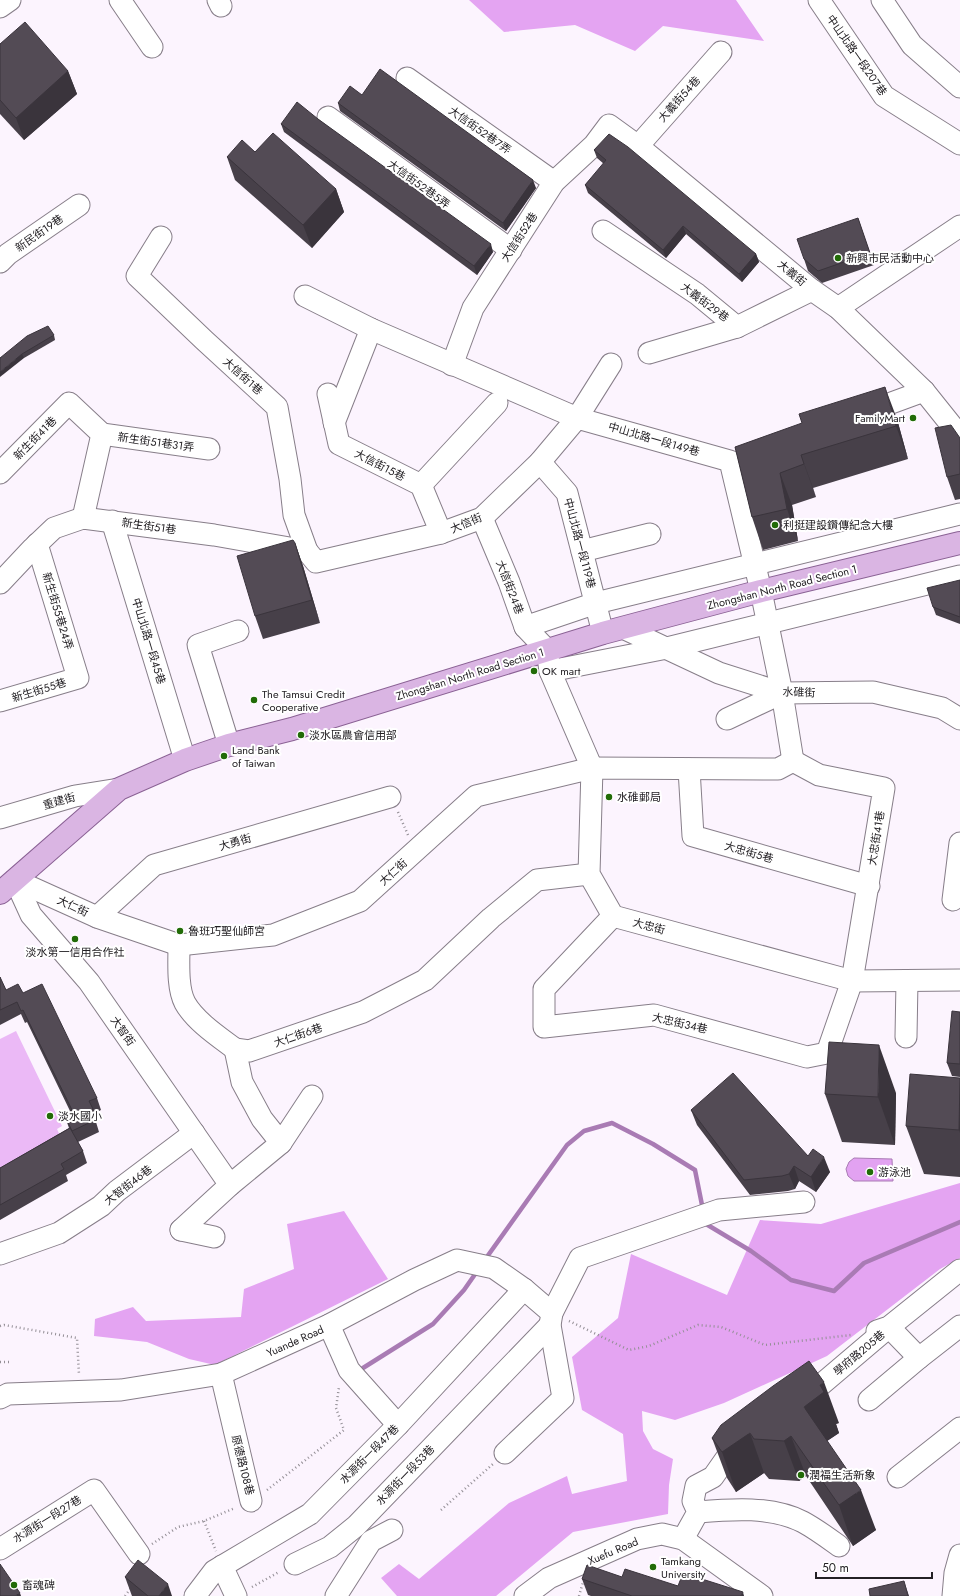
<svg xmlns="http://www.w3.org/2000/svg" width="960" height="1596" viewBox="0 0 960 1596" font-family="Jost,'Noto Sans TC',sans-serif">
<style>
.green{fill:#ebb9f6}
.forest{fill:#e4a4f2}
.water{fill:#e2a2f1;stroke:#a97bb4}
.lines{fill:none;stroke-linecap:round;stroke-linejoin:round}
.stream{stroke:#a97bb4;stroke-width:4.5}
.minor-casing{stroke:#877e89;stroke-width:23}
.major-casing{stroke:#8a6194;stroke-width:24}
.path{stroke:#948f96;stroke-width:2.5;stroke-dasharray:1 3;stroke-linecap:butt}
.minor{stroke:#fff;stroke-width:21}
.major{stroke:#dab5e3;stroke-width:22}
.wall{fill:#474049}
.shaded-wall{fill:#3a343c}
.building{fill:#534b55;stroke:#3a343c}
.poi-dot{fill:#216b07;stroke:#fff;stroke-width:1.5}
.labels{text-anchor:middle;stroke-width:4;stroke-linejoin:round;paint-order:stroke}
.street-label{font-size:11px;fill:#232024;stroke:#fff}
.poi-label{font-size:11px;fill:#232024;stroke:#fff;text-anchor:start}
</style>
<rect width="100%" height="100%" fill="#fcf4fe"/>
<polygon class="green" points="16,1031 62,1126 57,1129 62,1140 0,1175 0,1039"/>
<g class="forest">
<polygon points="469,0 736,0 764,41 663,26 635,51 575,25 504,32"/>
<polygon points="960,1183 960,1258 940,1269 827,1356 724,1403 675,1420 642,1411 643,1431 653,1449 673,1459 669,1485 668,1514 573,1532 496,1596 397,1596 381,1578 399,1564 419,1579 509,1503 567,1476 572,1494 627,1481 623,1434 582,1410 572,1357 618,1318 631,1254 727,1295 760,1220 821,1224"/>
<polygon points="344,1211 388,1279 215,1365 189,1359 147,1342 94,1336 95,1319 133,1307 146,1321 241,1317 244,1289 294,1269 287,1224"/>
</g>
<polygon class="water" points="854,1158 892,1159 893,1181 854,1181 848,1176 846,1169 849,1162"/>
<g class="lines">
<g class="stream">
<polyline points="706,1221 706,1224 751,1251 791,1280 834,1291 864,1263 960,1222"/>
<polyline points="484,1261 567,1145 584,1131 612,1123 653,1144 695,1170 703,1210"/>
<polyline points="363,1368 433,1324 464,1290 478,1270"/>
</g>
<defs>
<g id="minor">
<polyline points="120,0 152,47"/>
<polyline points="218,0 221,6"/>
<polyline points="819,0 884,96 960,144"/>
<polyline points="882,0 912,45 960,87"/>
<polyline points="0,7 10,0"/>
<polyline points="407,78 554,182"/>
<polyline points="328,117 511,250"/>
<polyline points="638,146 721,52"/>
<polyline points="603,231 697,294 737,327 812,290"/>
<polyline points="161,237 137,276 204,340 277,407 290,479 294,515 307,551"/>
<polyline points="0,262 8,254 79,205"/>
<polyline points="305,296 371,329 577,418 611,364"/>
<polyline points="838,308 960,226"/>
<polyline points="649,353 737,327"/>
<polyline points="452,365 473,308 554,182 594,145 609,125 638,146 812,290 838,308 924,391 960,436"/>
<polyline points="328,394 339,444 421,485 441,533"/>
<polyline points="864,413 924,391"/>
<polyline points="334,423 371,329"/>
<polyline points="102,434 209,449"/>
<polyline points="540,462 567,493 603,633"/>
<polyline points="0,473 69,403 102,434 83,518"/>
<polyline points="421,485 497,403"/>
<polyline points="482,518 509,582 525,627 547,650 550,671 592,768 589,874 613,916 852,981 960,980"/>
<polyline points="112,521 185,760"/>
<polyline points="582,551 650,534"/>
<polyline points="0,583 33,548 54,528 83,518 214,535 307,551 316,562 441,533 482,518 540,462 577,418 730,461 761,591 782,693 793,761"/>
<polyline points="525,627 596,603 960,514"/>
<polyline points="623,628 719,673 782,693 873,692 942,708 960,719"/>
<polyline points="550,671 667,648 960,576"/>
<polyline points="0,701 78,678 37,544"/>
<polyline points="727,719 782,693"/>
<polyline points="229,745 198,645 238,631"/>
<polyline points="689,769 693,836 869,886"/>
<polyline points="0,818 75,796 119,789"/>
<polyline points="15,880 97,917 179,945 273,935 360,901 476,796 592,768 778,769 793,761"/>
<polyline points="15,880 31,915 89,982 230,1185"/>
<polyline points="953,900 960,843"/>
<polyline points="613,916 544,989 544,1027 654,1015 807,1057 827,1053 852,981 884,788 819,775 793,761"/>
<polyline points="97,917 154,865 390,797"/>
<path d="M179,945C179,962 177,988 185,1003C195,1021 219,1037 235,1049"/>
<polyline points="906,1037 907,981"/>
<polyline points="312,1096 281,1143 262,1119 242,1082 235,1049 249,1051 363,1012 425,980 491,918 537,880 589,874"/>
<polyline points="181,1230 230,1185 281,1143"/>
<polyline points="181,1230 214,1237"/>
<polyline points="0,1254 59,1233 101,1206 117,1191 194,1133"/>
<polyline points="552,1313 580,1258 719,1210 804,1202"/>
<polyline points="329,1325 349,1370 398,1425"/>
<polyline points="877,1331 889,1327 960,1270"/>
<polyline points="221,1374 251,1501"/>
<polyline points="0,1398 8,1394 121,1390 221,1374 329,1325 414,1280 457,1260 494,1268 524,1289 552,1313 550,1325 563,1398 505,1453"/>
<polyline points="803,1400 889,1327 919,1358 960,1326"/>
<polyline points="869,1400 919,1358"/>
<polyline points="898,1477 960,1428"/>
<path d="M698,1512C732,1509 772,1506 803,1522C816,1529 828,1538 839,1546"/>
<polyline points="683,1539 698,1512 693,1501 696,1486 713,1477 727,1457 743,1445"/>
<polyline points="0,1549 94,1490 139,1554"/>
<polyline points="295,1564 330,1547 356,1526 550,1325"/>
<polyline points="222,1566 236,1596"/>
<polyline points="195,1596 214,1571 310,1514 398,1425 524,1289"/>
<polyline points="336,1596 371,1541 392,1530"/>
<polyline points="525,1596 549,1578 637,1539 662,1534 683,1539 762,1596"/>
<polyline points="953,1596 955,1573 960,1555"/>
</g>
<polyline id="major" points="0,893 119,789 185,760 229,745 292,729 603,633 761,591 960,543"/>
</defs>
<use href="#minor" class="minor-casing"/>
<use href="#major" class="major-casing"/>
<g class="path">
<polyline points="398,812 408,835"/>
<polyline points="569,1321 629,1350 649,1346 698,1325 721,1327 765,1345 851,1335"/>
<polyline points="0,1326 4,1325 77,1338 79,1375"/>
<polyline points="0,1362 11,1362"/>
<polyline points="267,1490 344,1430 336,1408 339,1387"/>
<polyline points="441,1510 493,1464"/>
<polyline points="204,1521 216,1551"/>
<polyline points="152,1544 178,1527 204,1521 235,1508"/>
<polyline points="252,1587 279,1572"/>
<polyline points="125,1596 131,1588"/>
<polyline points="579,1596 583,1582"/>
</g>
<use href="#minor" class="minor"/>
<use href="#major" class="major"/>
</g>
<g class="wall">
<polygon points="0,44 68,71 77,94 24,140 0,114"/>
<polygon points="362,95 536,188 506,231 340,111 338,103"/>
<polygon points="318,119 493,252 477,275 284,132 281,124"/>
<polygon points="594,150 756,254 759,262 742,282 686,234 666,258 588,193 585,185 604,164 597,158"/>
<polygon points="255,152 336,189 344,212 312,248 235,180 227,157"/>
<polygon points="858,218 874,265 822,283 808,271 804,259"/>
<polygon points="54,335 55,340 24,358 0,358"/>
<polygon points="897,419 908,459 813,488 816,497 792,505 798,541 763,550 752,517 735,447"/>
<polygon points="960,438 960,499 955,500 947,477"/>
<polygon points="295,543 303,566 320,623 263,639 255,616"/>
<polygon points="960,580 960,624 936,615 933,607"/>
<polygon points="0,977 6,990 23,993 97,1098 101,1110 95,1113 98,1121 96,1122 99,1132 78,1142 83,1151 87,1163 66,1175 68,1181 0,1220 0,1168 69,1128 64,1114 70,1111 27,1022 25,1023 21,1014 0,1025"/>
<polygon points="960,1012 960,1077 952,1076 947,1063"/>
<polygon points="960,1078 960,1177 924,1174 906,1126"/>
<polygon points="896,1093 895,1145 842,1142 825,1094"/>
<polygon points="691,1110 808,1156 830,1172 816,1192 799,1181 795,1189 788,1191 750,1195 697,1125"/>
<polygon points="839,1423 836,1424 839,1433 827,1441 876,1530 853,1546 806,1476 799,1481 769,1479 764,1473 736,1492 727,1478 712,1438"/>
<polygon points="125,1577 172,1596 132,1596"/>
<polygon points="622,1577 678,1586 744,1596 591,1596 588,1595 582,1579"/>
</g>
<g class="shaded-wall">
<polygon points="68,71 77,94 24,140 16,118"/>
<polygon points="533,180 536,188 506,231 503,223"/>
<polygon points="336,189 344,212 312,248 303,225"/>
<polygon points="683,226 686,234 666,258 663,250"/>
<polygon points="491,244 493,252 477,275 474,266"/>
<polygon points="756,254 759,262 742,282 739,274"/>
<polygon points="22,354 24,358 0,377 0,372"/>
<polygon points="885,387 897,419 908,459 896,426"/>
<polygon points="801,455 813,488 816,497 804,464"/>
<polygon points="780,473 792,505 798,541 787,509"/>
<polygon points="295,543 303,566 320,623 312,600"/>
<polygon points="879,1045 896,1093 895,1145 878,1097"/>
<polygon points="960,1094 960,1133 959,1130"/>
<polygon points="824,1157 830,1172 816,1192 811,1177"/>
<polygon points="794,1166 799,1181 795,1189 789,1174"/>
<polygon points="824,1382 839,1423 836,1424 839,1433 818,1447 804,1407 820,1385"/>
<polygon points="750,1433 764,1473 736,1492 722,1452"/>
<polygon points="791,1436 806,1476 799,1481 784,1441"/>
<polygon points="861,1490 876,1530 853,1546 839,1505"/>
<polygon points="904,1581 909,1596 908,1596"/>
<polygon points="168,1584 172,1596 159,1596"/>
<polygon points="743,1592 744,1596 741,1596"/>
<polygon points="20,1593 21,1596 15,1596"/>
</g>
<g class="building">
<polygon points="25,22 68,71 16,118 0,100 0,44"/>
<polygon points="380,69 533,180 503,223 338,103 350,86 362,95"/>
<polygon points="297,102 318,119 491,244 474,266 281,124"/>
<polygon points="273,133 336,189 303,225 227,157 242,140 255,152"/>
<polygon points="609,134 628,147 756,254 739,274 683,226 663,250 585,185 606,160 594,150"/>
<polygon points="858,218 870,253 818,271 804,259 797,239"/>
<polygon points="48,326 54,335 22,354 0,372 0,358 27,336"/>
<polygon points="885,387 896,426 801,455 804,464 780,473 787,509 752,517 735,447 802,423 799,414"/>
<polygon points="951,425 960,438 960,474 947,477 935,428"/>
<polygon points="293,540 295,543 312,600 255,616 237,556"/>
<polygon points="960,580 960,617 933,607 927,588"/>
<polygon points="0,977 6,990 18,984 23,993 42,984 97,1098 89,1101 93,1109 90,1110 95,1120 72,1131 64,1114 72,1110 23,1010 21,1011 17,1002 0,1010"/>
<polygon points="952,1011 960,1012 960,1064 947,1063"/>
<polygon points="829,1042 879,1045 878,1097 825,1094"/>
<polygon points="733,1073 808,1156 813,1149 824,1157 811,1177 794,1166 789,1174 782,1176 744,1180 691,1110"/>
<polygon points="910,1074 960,1078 959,1130 906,1126"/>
<polygon points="70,1128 83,1151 61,1164 64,1169 0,1205 0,1168"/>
<polygon points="809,1361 824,1382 820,1385 824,1392 804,1407 861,1490 839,1505 791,1436 784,1441 754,1439 750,1433 722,1452 712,1438 721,1425 773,1386"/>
<polygon points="138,1560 168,1584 159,1596 148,1596 125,1577"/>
<polygon points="0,1564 20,1593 15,1596 0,1596"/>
<polygon points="587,1565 622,1577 625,1569 678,1586 683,1573 743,1592 741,1596 632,1596 582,1579"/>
<polygon points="904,1581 908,1596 870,1596 869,1589"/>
</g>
<g class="poi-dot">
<circle cx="838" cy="258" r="4"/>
<circle cx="913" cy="418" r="4"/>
<circle cx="775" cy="525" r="4"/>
<circle cx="534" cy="671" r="4"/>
<circle cx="254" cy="700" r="4"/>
<circle cx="301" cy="735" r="4"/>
<circle cx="224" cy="756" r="4"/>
<circle cx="609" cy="797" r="4"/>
<circle cx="180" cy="931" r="4"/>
<circle cx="75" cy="939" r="4"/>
<circle cx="50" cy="1116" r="4"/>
<circle cx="870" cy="1172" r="4"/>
<circle cx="801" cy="1475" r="4"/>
<circle cx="653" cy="1567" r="4"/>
<circle cx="14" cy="1585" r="4"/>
</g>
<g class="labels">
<g class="street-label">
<text transform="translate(857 55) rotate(55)" y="4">中山北路一段207巷</text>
<text transform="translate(679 99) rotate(-48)" y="4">大義街54巷</text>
<text transform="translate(480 130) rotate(35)" y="4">大信街52巷7弄</text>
<text transform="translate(419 184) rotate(36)" y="4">大信街52巷5弄</text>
<text transform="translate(39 233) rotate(-35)" y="4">新民街19巷</text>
<text transform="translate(519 237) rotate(-57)" y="4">大信街52巷</text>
<text transform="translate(792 273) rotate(40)" y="4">大義街</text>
<text transform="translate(705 302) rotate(37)" y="4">大義街29巷</text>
<text transform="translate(243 376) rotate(42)" y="4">大信街1巷</text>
<text transform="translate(35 438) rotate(-45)" y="4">新生街41巷</text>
<text transform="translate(654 439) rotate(16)" y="4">中山北路一段149巷</text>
<text transform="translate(156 442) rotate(8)" y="4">新生街51巷31弄</text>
<text transform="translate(380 465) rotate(27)" y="4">大信街15巷</text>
<text transform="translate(466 523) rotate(-23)" y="4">大信街</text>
<text transform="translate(149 526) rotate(8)" y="4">新生街51巷</text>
<text transform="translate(580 543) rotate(75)" y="4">中山北路一段119巷</text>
<text transform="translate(510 587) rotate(69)" y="4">大信街24巷</text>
<text transform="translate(782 587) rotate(-14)" y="4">Zhongshan North Road Section 1</text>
<text transform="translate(58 611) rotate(73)" y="4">新生街55巷24弄</text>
<text transform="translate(149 641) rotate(73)" y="4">中山北路一段45巷</text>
<text transform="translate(470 674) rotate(-17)" y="4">Zhongshan North Road Section 1</text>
<text transform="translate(39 690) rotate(-17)" y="4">新生街55巷</text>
<text transform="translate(799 692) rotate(2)" y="4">水碓街</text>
<text transform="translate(59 801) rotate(-16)" y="4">重建街</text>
<text transform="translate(876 838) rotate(-81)" y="4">大忠街41巷</text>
<text transform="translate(235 842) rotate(-16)" y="4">大勇街</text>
<text transform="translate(749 852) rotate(16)" y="4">大忠街5巷</text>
<text transform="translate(393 872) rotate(-42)" y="4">大仁街</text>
<text transform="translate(73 906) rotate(25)" y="4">大仁街</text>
<text transform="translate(649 926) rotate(15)" y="4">大忠街</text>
<text transform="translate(680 1023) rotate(13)" y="4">大忠街34巷</text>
<text transform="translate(123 1031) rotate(55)" y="4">大智街</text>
<text transform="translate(298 1035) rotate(-19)" y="4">大仁街6巷</text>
<text transform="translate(128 1185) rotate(-38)" y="4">大智街46巷</text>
<text transform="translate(295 1341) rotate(-24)" y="4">Yuande Road</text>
<text transform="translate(859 1353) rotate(-40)" y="4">學府路205巷</text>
<text transform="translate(369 1454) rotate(-45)" y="4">水源街一段47巷</text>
<text transform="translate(243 1465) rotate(76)" y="4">原德路108巷</text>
<text transform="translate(405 1475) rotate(-46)" y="4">水源街一段53巷</text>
<text transform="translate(47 1519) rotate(-32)" y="4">水源街一段27巷</text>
<text transform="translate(613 1551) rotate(-23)" y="4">Xuefu Road</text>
</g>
<g class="poi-label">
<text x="846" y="262">新興市民活動中心</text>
<text x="905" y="422" text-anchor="end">FamilyMart</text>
<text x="783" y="529">利挺建設鑽傳紀念大樓</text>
<text x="542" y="675">OK mart</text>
<text x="262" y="698">The Tamsui Credit<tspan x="262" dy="13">Cooperative</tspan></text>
<text x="309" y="739">淡水區農會信用部</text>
<text x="232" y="754">Land Bank<tspan x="232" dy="13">of Taiwan</tspan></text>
<text x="617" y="801">水碓郵局</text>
<text x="188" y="935">魯班巧聖仙師宮</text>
<text x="75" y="956" text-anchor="middle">淡水第一信用合作社</text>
<text x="58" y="1120">淡水國小</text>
<text x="878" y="1176">游泳池</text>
<text x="809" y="1479">潤福生活新象</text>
<text x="661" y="1565">Tamkang<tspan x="661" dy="13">University</tspan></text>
<text x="22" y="1589">畜魂碑</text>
</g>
</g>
<path d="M816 1572v6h116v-6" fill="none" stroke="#232024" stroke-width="2"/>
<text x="822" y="1572" font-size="12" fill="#232024" stroke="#ffffff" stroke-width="3" paint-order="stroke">50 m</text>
</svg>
